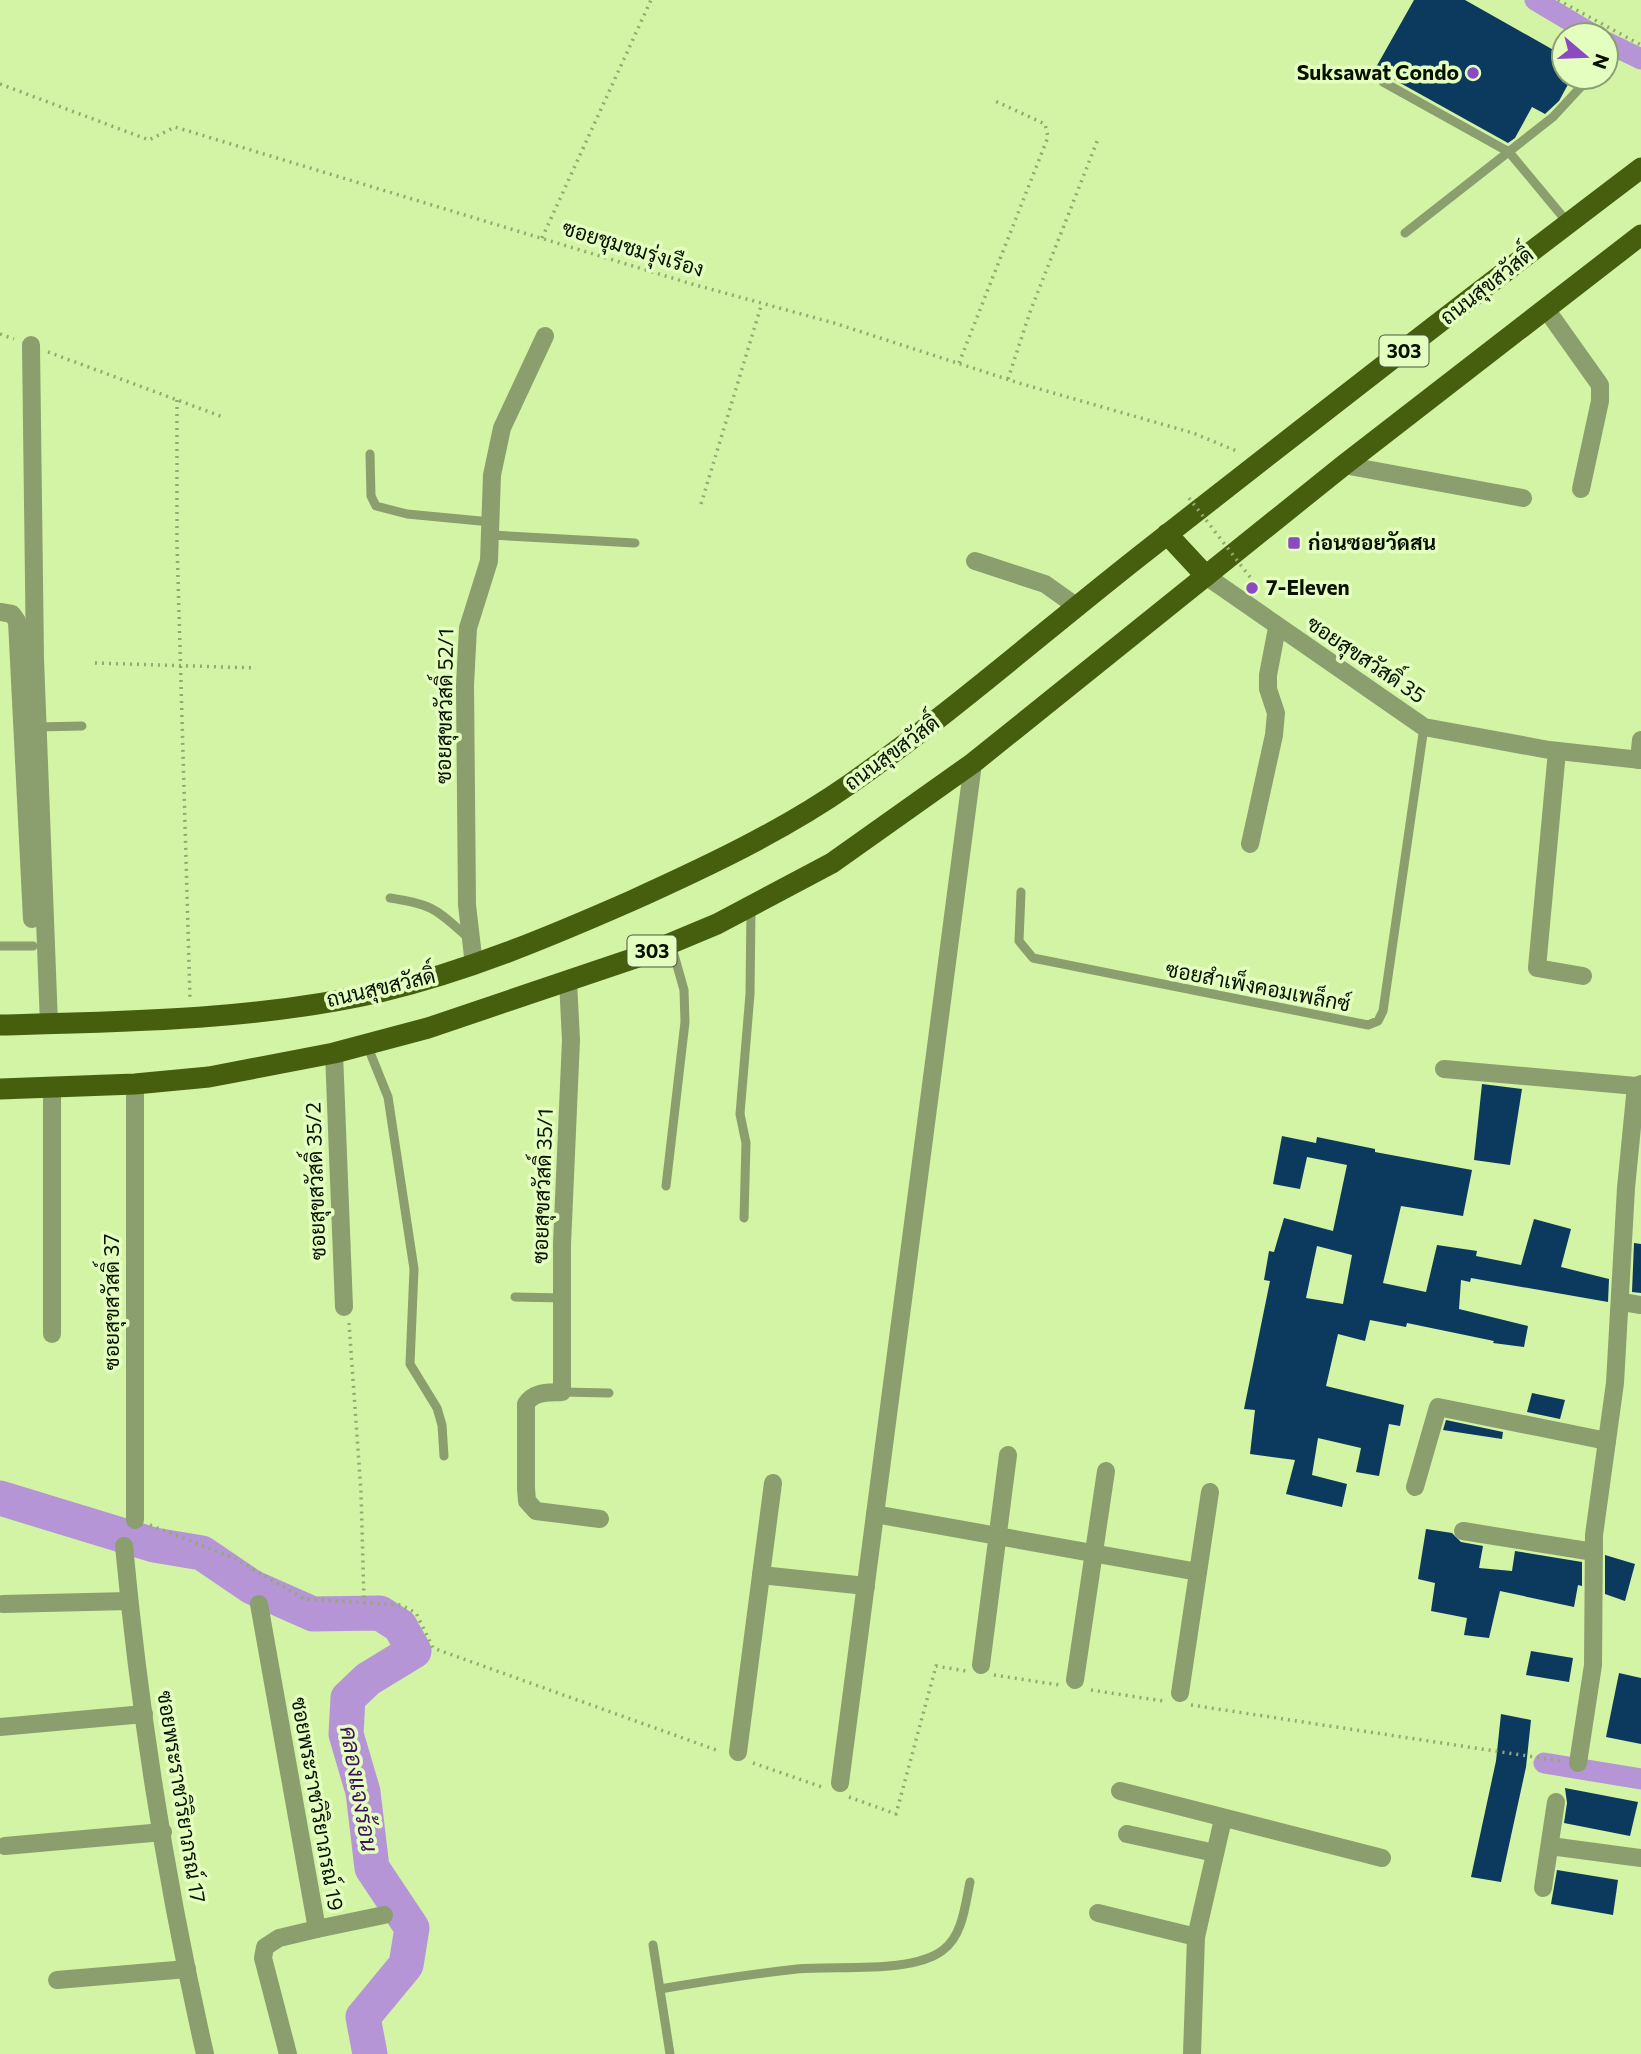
<svg xmlns="http://www.w3.org/2000/svg" width="1641" height="2054" viewBox="0 0 1641 2054" font-family="Commissioner,Sarabun,sans-serif">
<style>
.lines{fill:none;stroke-linecap:round;stroke-linejoin:round}
.canal{stroke:#b595d6;stroke-width:21}
.river{stroke:#b595d6;stroke-width:35}
.building{fill:#0c3a5e;fill-rule:evenodd}
.path{stroke:#91aa70;stroke-width:3.5;stroke-dasharray:2 5;stroke-linecap:butt}
.lane{stroke:#8a9e6e;stroke-width:9}
.street{stroke:#8a9e6e;stroke-width:18}
.primary{stroke:#455f0e;stroke-width:21}
.path-bridge{stroke:#91aa70;stroke-width:3.5;stroke-dasharray:2 5;stroke-linecap:butt}
.poi-dot{fill:#8b4abf;stroke:#e3febf;stroke-width:2.5}
.labels{text-anchor:middle;stroke-width:7;stroke-linejoin:round;paint-order:stroke}
.shield{fill:#e3febf;stroke:#4a5839;stroke-width:2}
.shield-label{font-size:19px;font-weight:bold;fill:#081100}
.poi-label{font-size:21px;font-weight:bold;fill:#081100;stroke:#e3febf;text-anchor:start}
.street-label{font-size:21px;fill:#081100;stroke:#e3febf}
.water-label{font-size:23px;font-style:italic;fill:#3f125f;stroke:#e3febf}
</style>
<rect width="100%" height="100%" fill="#d3f3a5"/>
<g class="lines">
<g class="canal">
<polyline points="1535,0 1594,35"/>
<polyline points="1606,42 1641,59"/>
<polyline points="1544,1763 1641,1779"/>
</g>
<polyline class="river" points="0,1498 154,1545 202,1553 252,1587 313,1614 380,1613 400,1626 414,1651 368,1679 348,1698 346,1734 363,1792 372,1868 412,1928 406,1965 363,2017 370,2054"/>
</g>
<g class="building">
<polygon points="1414,0 1465,0 1564,56 1564,77 1572,77 1559,101 1545,114 1532,107 1515,138 1508,143 1375,69"/>
<polygon points="1482,1084 1522,1089 1510,1165 1474,1160"/>
<path d="M1282,1136L1316,1143L1317,1137L1375,1149V1152L1472,1170L1463,1216L1401,1206L1383,1283L1426,1292L1437,1245L1477,1251L1476,1256L1521,1265L1534,1219L1571,1229L1561,1267L1609,1279L1608,1302L1471,1278L1470,1282L1461,1280L1459,1309L1528,1326L1524,1347L1493,1343L1494,1341L1407,1323L1406,1327L1370,1320L1365,1341L1338,1334L1326,1386L1404,1405L1400,1426L1389,1424L1379,1476L1356,1472L1361,1448L1318,1438L1312,1475L1347,1484L1342,1507L1286,1494L1295,1460L1250,1454L1255,1410L1244,1409L1270,1281L1264,1280L1269,1251L1274,1252L1284,1218L1333,1231L1347,1165L1307,1157L1300,1189L1273,1184ZM1317,1246L1352,1255L1343,1304L1306,1298Z"/>
<polygon points="1634,1243 1641,1244 1641,1293 1632,1292"/>
<polygon points="1532,1393 1565,1400 1560,1419 1527,1412"/>
<polygon points="1446,1420 1503,1432 1502,1439 1443,1430"/>
<polygon points="1426,1529 1452,1533 1461,1542 1483,1546 1479,1568 1512,1571 1515,1551 1582,1562 1582,1586 1578,1585 1574,1607 1500,1591 1489,1638 1464,1635 1467,1618 1431,1611 1435,1583 1418,1579"/>
<polygon points="1605,1555 1635,1564 1625,1601 1605,1594"/>
<polygon points="1531,1651 1573,1658 1569,1682 1526,1675"/>
<polygon points="1619,1673 1641,1678 1641,1744 1606,1737"/>
<polygon points="1501,1714 1531,1720 1526,1767 1501,1882 1471,1877 1496,1761"/>
<polygon points="1565,1788 1638,1802 1630,1836 1564,1823 1567,1803"/>
<polygon points="1557,1870 1618,1880 1613,1915 1551,1904"/>
</g>
<g class="lines">
<g class="path">
<polyline points="1558,0 1641,45"/>
<polyline points="0,84 149,140 175,127 692,284 834,323 1022,384 1193,433 1239,452"/>
<polyline points="542,238 651,0"/>
<polyline points="0,334 14,339"/>
<polyline points="48,352 223,417"/>
<polyline points="959,363 1048,137 1045,124 993,100"/>
<polyline points="1008,379 1030,312 1098,139"/>
<polyline points="177,400 177,543 190,999"/>
<polyline points="701,504 762,303"/>
<polyline points="95,663 256,668"/>
<polyline points="349,1323 361,1492 364,1601"/>
<polyline points="150,1525 236,1559 304,1599 401,1605 416,1613 433,1648 719,1751"/>
<polyline points="994,1675 1059,1685"/>
<polyline points="1091,1690 1163,1701"/>
<polyline points="1191,1705 1561,1761"/>
<polyline points="753,1763 822,1787"/>
<polyline points="849,1797 896,1814 936,1666 966,1671"/>
</g>
<g class="lane">
<polyline points="1383,82 1509,152 1568,223"/>
<polyline points="1405,233 1553,117 1590,77"/>
<polyline points="370,454 371,496 376,506 407,514 491,522"/>
<polyline points="491,535 635,543"/>
<polyline points="37,727 82,726"/>
<polyline points="1021,892 1019,941 1033,958 1368,1025 1378,1021 1383,1011 1424,727"/>
<path d="M390,898C436,905 436,910 470,939"/>
<polyline points="0,946 33,946"/>
<polyline points="367,1045 388,1097 414,1269 410,1364 437,1408 442,1425 444,1456"/>
<polyline points="666,1186 685,1022 684,990 671,944"/>
<polyline points="744,1218 746,1143 740,1114 750,994 751,908"/>
<polyline points="515,1297 562,1298"/>
<polyline points="562,1392 609,1393"/>
<polyline points="653,1945 670,2054"/>
<path d="M660,1989C706,1981 751,1974 797,1969C836,1965 913,1974 943,1950C963,1935 965,1905 970,1882"/>
</g>
<g class="street">
<polyline points="1546,309 1600,385 1600,401 1581,489"/>
<polyline points="31,345 35,659 49,1024"/>
<polyline points="1344,465 1523,498"/>
<polyline points="975,561 1045,584 1076,606"/>
<polyline points="1206,576 1424,727 1549,750 1641,760"/>
<polyline points="0,612 12,614 17,621 32,919"/>
<polyline points="1557,751 1537,968 1583,976"/>
<polyline points="1639,760 1641,740"/>
<polyline points="1250,844 1274,735 1276,713 1268,689 1268,675 1277,628"/>
<polyline points="474,965 467,905 465,685 468,628 489,561 492,475 502,428 545,336"/>
<path d="M568,981L571,1040L562,1244V1392C548,1393 534,1391 526,1404V1488L527,1501L536,1511L600,1519"/>
<polyline points="334,1053 344,1307"/>
<polyline points="1444,1069 1636,1086 1641,1084"/>
<polyline points="135,1084 135,1520"/>
<polyline points="1622,1302 1641,1305"/>
<polyline points="52,1334 52,1088"/>
<polyline points="1415,1487 1438,1407 1607,1441"/>
<polyline points="875,1514 1198,1572"/>
<polyline points="1463,1531 1594,1552"/>
<path d="M124,1546C140,1716 167,1888 205,2054"/>
<polyline points="761,1575 866,1586"/>
<polyline points="3,1604 129,1601"/>
<polyline points="259,1604 317,1929 279,1938 265,1947 263,1958 288,2054"/>
<polyline points="981,1665 1008,1455"/>
<polyline points="1075,1680 1106,1471"/>
<polyline points="1180,1693 1210,1492"/>
<polyline points="0,1727 144,1714"/>
<polyline points="738,1752 773,1483"/>
<polyline points="1578,1763 1593,1665 1594,1535 1615,1383 1626,1188 1636,1086"/>
<polyline points="840,1783 973,763"/>
<polyline points="1120,1791 1382,1858"/>
<polyline points="1127,1834 1215,1853"/>
<polyline points="5,1846 163,1832"/>
<polyline points="1550,1846 1641,1858"/>
<polyline points="1543,1888 1556,1802"/>
<polyline points="1098,1913 1196,1937"/>
<polyline points="317,1929 384,1915"/>
<polyline points="57,1980 187,1969"/>
<polyline points="1192,2054 1196,1937 1223,1819"/>
</g>
<g class="primary">
<polyline points="1167,534 1206,576"/>
<path d="M0,1025C126,1022 257,1020 380,992C468,971 549,937 631,901C706,867 783,831 850,784C954,711 1050,626 1150,548C1313,420 1476,293 1641,168"/>
<polyline points="0,1089 135,1084 209,1077 334,1053 428,1028 638,957 717,924 832,863 973,763 1344,465 1641,235"/>
</g>
<polyline class="path-bridge" points="1189,498 1253,581"/>
</g>
<g class="poi-dot">
<circle cx="1473" cy="73" r="7"/>
<rect x="1287" y="536" width="14" height="14" rx="3.5"/>
<circle cx="1252" cy="588" r="7"/>
</g>
<g class="labels">
<g class="shield">
<rect x="1379.5" y="335.5" width="49" height="31" rx="5"/>
<rect x="627.5" y="935.5" width="49" height="31" rx="5"/>
</g>
<g class="shield-label">
<text x="1404" y="358">303</text>
<text x="652" y="958">303</text>
</g>
<g class="poi-label">
<text x="1459" y="80" text-anchor="end">Suksawat Condo</text>
<text x="1308" y="550">ก่อนซอยวัดสน</text>
<text x="1266" y="595">7-Eleven</text>
</g>
<g class="street-label">
<text transform="translate(633 249) rotate(17)" y="7">ซอยชุมชมรุ่งเรือง</text>
<text transform="translate(1487 286) rotate(-38)" y="7">ถนนสุขสวัสดิ์</text>
<text transform="translate(1366 660) rotate(34)" y="7">ซอยสุขสวัสดิ์ 35</text>
<text transform="translate(445 706) rotate(-89)" y="7">ซอยสุขสวัสดิ์ 52/1</text>
<text transform="translate(892 753) rotate(-36)" y="7">ถนนสุขสวัสดิ์</text>
<text transform="translate(1258 987) rotate(11)" y="7">ซอยสำเพ็งคอมเพล็กซ์</text>
<text transform="translate(381 988) rotate(-13)" y="7">ถนนสุขสวัสดิ์</text>
<text transform="translate(316 1181) rotate(-92)" y="7">ซอยสุขสวัสดิ์ 35/2</text>
<text transform="translate(543 1186) rotate(-88)" y="7">ซอยสุขสวัสดิ์ 35/1</text>
<text transform="translate(112 1302) rotate(-90)" y="7">ซอยสุขสวัสดิ์ 37</text>
<text transform="translate(181 1797) rotate(81)" y="7">ซอยพระราชวิริยาภรณ์ 17</text>
<text transform="translate(317 1804) rotate(80)" y="7">ซอยพระราชวิริยาภรณ์ 19</text>
</g>
<g class="water-label">
<text transform="translate(359 1789) rotate(80)" y="8">คลองแจงร้อน</text>
</g>
</g>
<g transform="translate(1585 56) rotate(109)"><circle r="33" fill="#e3febf" stroke="#8b9f73" stroke-width="2"/>
<path d="M0-5L12 26L0 18L-12 26Z" fill="#8b4abf"/>
<text y="-10" font-size="19" font-weight="bold" text-anchor="middle" fill="#081100">N</text>
</g>
</svg>
